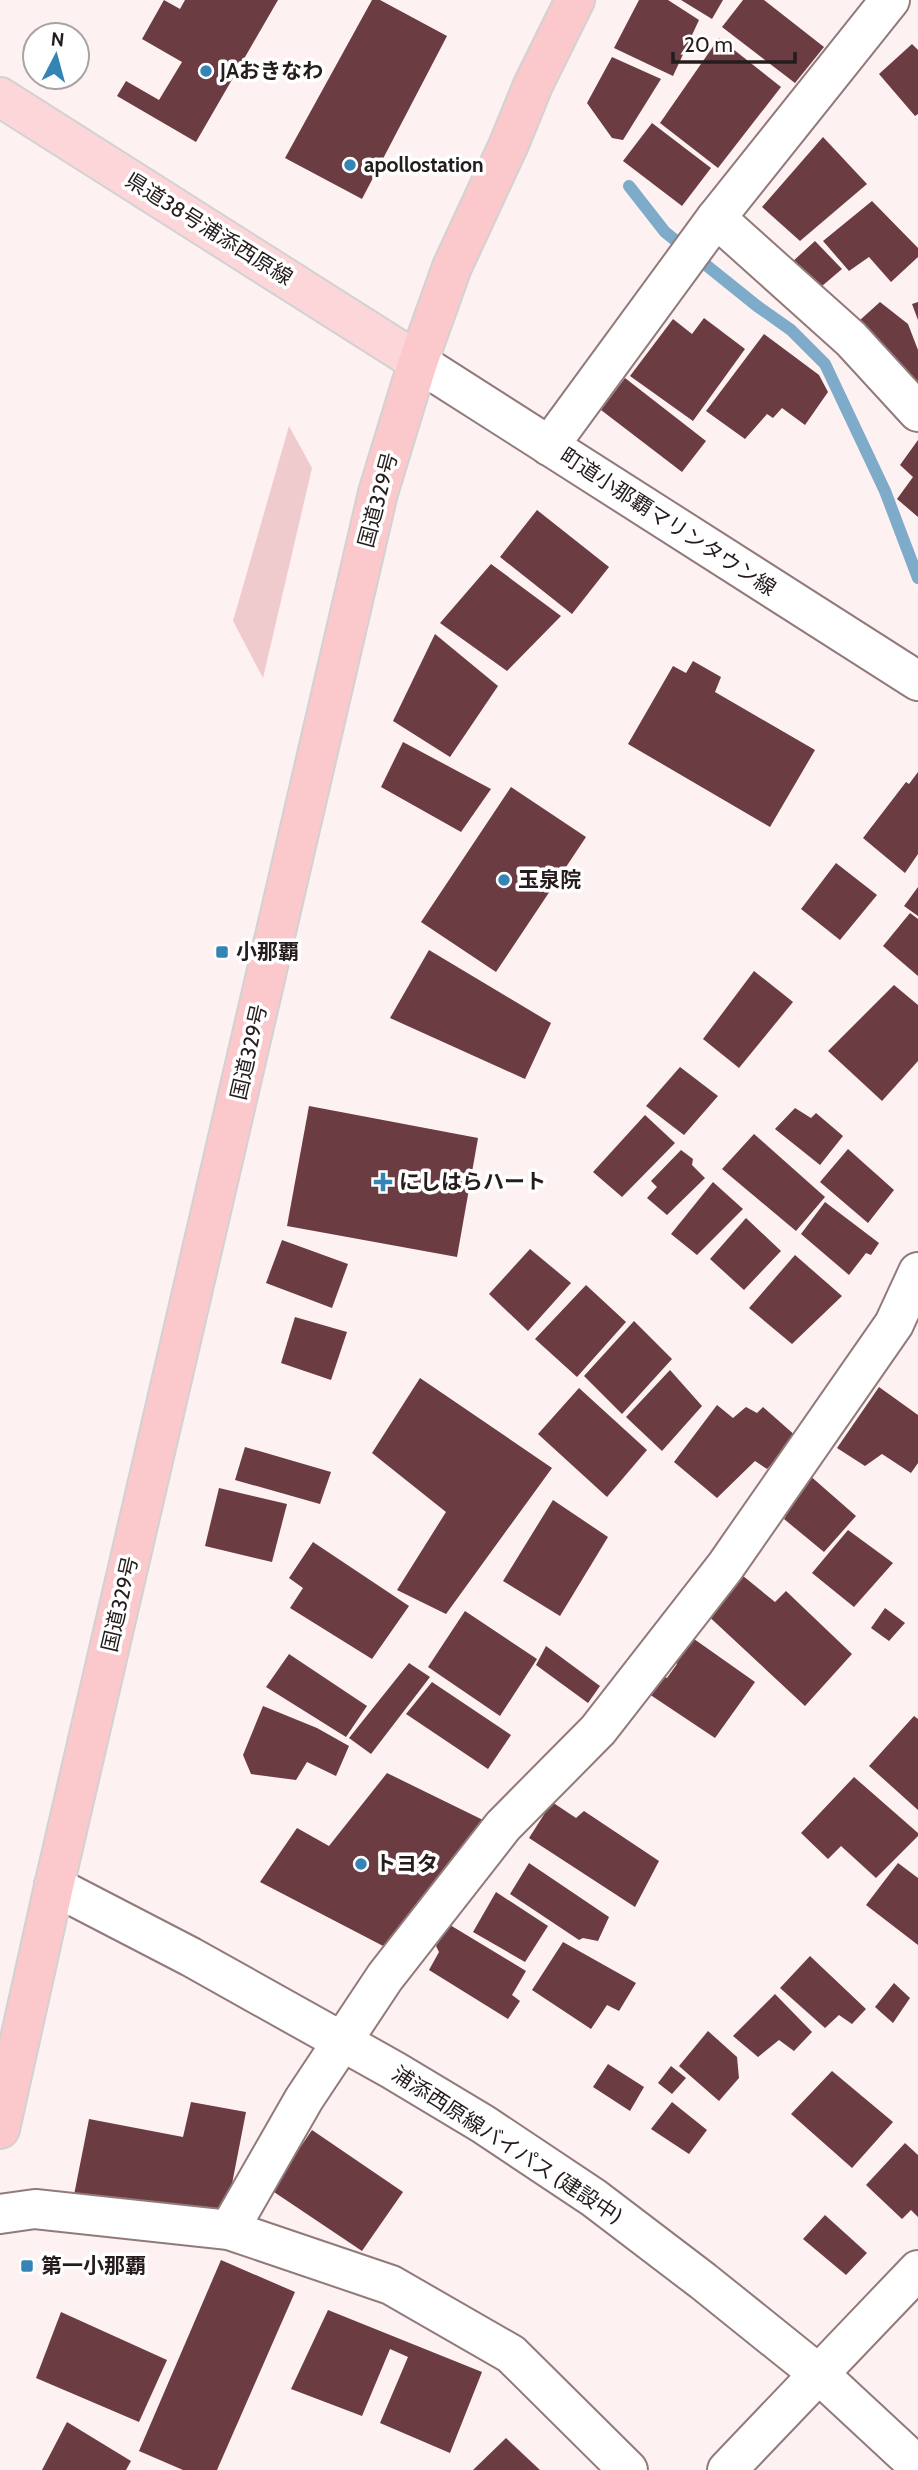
<svg xmlns="http://www.w3.org/2000/svg" width="918" height="2470" viewBox="0 0 918 2470" font-family="Cabin,'Noto Sans JP',sans-serif">
<style>
.green{fill:#f0cbce}
.lines{fill:none;stroke-linecap:round;stroke-linejoin:round}
.stream{stroke:#7fabca;stroke-width:12}
.building{fill:#6b3c42}
.minor-casing{stroke:#927a7b;stroke-width:42}
.tertiary-casing{stroke:#927a7b;stroke-width:42}
.primary-casing{stroke:#d3d2d2;stroke-width:42}
.trunk-casing{stroke:#d3d2d2;stroke-width:42}
.minor{stroke:#fff;stroke-width:38}
.tertiary{stroke:#fff;stroke-width:38}
.primary{stroke:#fcd6d9;stroke-width:38}
.trunk{stroke:#fbc8cc;stroke-width:38}
.poi-dot{fill:#3484b5;stroke:#fff;stroke-width:2.5}
.labels{text-anchor:middle;stroke-width:7;stroke-linejoin:round;paint-order:stroke}
.poi-label{font-size:21px;font-weight:bold;fill:#251c1c;stroke:#fff;text-anchor:start}
.street-label{font-size:21px;fill:#251c1c;stroke:#fff}
</style>
<rect width="100%" height="100%" fill="#fdf1f2"/>
<polygon class="green" points="289,426 312,468 263,678 233,621"/>
<g class="lines">
<polyline class="stream" points="629,186 665,232 757,306 791,330 825,364 885,491 918,578"/>
</g>
<g class="building">
<polygon points="164,0 180,9 185,0 278,0 196,142 117,96 126,81 159,100 182,62 142,39"/>
<polygon points="372,0 380,0 447,36 362,199 285,158"/>
<polygon points="639,0 668,0 699,20 673,76 614,48"/>
<polygon points="681,0 723,0 712,19"/>
<polygon points="743,0 764,0 824,47 795,83 722,27"/>
<polygon points="719,38 781,87 718,168 660,123"/>
<polygon points="912,44 918,50 918,114 915,116 879,74"/>
<polygon points="612,57 661,79 623,140 612,138 587,103"/>
<polygon points="652,123 711,168 682,206 623,161"/>
<polygon points="823,137 867,184 800,241 762,207"/>
<polygon points="872,201 918,248 918,257 891,282 869,257 849,271 823,241"/>
<polygon points="815,241 842,269 815,292 791,263"/>
<polygon points="880,302 908,324 918,350 918,402 849,330"/>
<polygon points="918,302 918,320 912,304"/>
<polygon points="704,318 745,349 693,421 630,376 673,319 692,334"/>
<polygon points="764,334 819,375 828,392 805,425 782,408 773,418 767,414 745,439 706,411"/>
<polygon points="625,378 706,441 682,472 601,410"/>
<polygon points="918,440 918,517 897,499 913,477 900,465"/>
<polygon points="537,510 609,567 572,614 500,557"/>
<polygon points="491,564 561,616 507,671 440,623"/>
<polygon points="435,634 498,686 450,757 393,721"/>
<polygon points="693,661 721,677 715,692 815,750 770,827 628,744 673,666 686,673"/>
<polygon points="403,742 491,789 461,832 381,787"/>
<polygon points="918,772 918,854 905,873 863,838 906,782 909,784"/>
<polygon points="511,787 586,837 496,972 421,922"/>
<polygon points="836,863 877,895 840,940 801,909"/>
<polygon points="918,887 918,916 904,906"/>
<polygon points="910,913 918,919 918,976 883,946"/>
<polygon points="429,950 551,1023 525,1079 390,1018"/>
<polygon points="754,971 793,1002 739,1068 703,1039"/>
<polygon points="894,985 918,1005 918,1061 882,1101 828,1051"/>
<polygon points="680,1067 718,1096 684,1135 646,1106"/>
<polygon points="309,1106 478,1138 457,1257 287,1226"/>
<polygon points="795,1108 811,1118 816,1113 843,1136 820,1165 775,1129"/>
<polygon points="645,1115 675,1143 622,1197 593,1172"/>
<polygon points="754,1134 825,1197 796,1231 722,1169"/>
<polygon points="848,1149 894,1190 868,1223 820,1182"/>
<polygon points="681,1150 693,1159 692,1165 705,1178 667,1215 647,1198 657,1187 651,1181"/>
<polygon points="713,1182 743,1209 697,1255 671,1234"/>
<polygon points="825,1202 879,1243 871,1255 866,1253 849,1275 801,1234"/>
<polygon points="746,1218 781,1251 744,1290 710,1259"/>
<polygon points="282,1240 348,1264 332,1308 266,1283"/>
<polygon points="530,1249 571,1283 528,1331 489,1294"/>
<polygon points="795,1255 842,1296 792,1344 749,1308"/>
<polygon points="586,1285 626,1322 577,1377 535,1339"/>
<polygon points="295,1317 347,1332 331,1380 281,1363"/>
<polygon points="634,1321 672,1359 622,1414 584,1376"/>
<polygon points="670,1370 702,1406 662,1451 626,1417"/>
<polygon points="420,1378 552,1468 446,1614 397,1590 446,1512 372,1453"/>
<polygon points="879,1387 918,1415 918,1463 911,1473 882,1454 865,1466 837,1448"/>
<polygon points="579,1388 647,1450 607,1497 538,1434"/>
<polygon points="717,1405 733,1418 746,1407 757,1413 763,1407 797,1437 767,1469 755,1461 717,1498 674,1462"/>
<polygon points="245,1447 331,1472 320,1504 235,1480"/>
<polygon points="808,1474 856,1516 824,1552 784,1519 793,1504 786,1497"/>
<polygon points="219,1488 287,1504 272,1562 205,1546"/>
<polygon points="553,1500 608,1537 560,1616 503,1581"/>
<polygon points="848,1530 893,1563 854,1607 812,1573"/>
<polygon points="313,1542 409,1606 372,1659 290,1608 303,1588 289,1578"/>
<polygon points="737,1571 775,1602 786,1591 852,1654 805,1706 703,1611"/>
<polygon points="885,1608 905,1623 889,1641 871,1628"/>
<polygon points="465,1611 537,1659 500,1716 428,1667"/>
<polygon points="687,1634 755,1682 715,1738 646,1692 658,1673 667,1678 677,1664 671,1656"/>
<polygon points="546,1646 600,1686 588,1703 536,1665"/>
<polygon points="289,1654 367,1706 346,1737 266,1687"/>
<polygon points="409,1663 430,1677 371,1754 349,1738"/>
<polygon points="432,1682 511,1735 488,1769 406,1714"/>
<polygon points="263,1706 317,1728 349,1746 336,1776 307,1762 296,1780 251,1774 243,1755"/>
<polygon points="914,1716 918,1719 918,1810 869,1766"/>
<polygon points="387,1773 483,1820 387,1948 260,1882 297,1828 329,1846"/>
<polygon points="854,1777 918,1833 918,1836 876,1878 841,1846 828,1859 801,1833"/>
<polygon points="552,1802 576,1818 584,1811 659,1861 635,1907 529,1838"/>
<polygon points="529,1863 609,1917 598,1941 583,1938 579,1940 510,1894"/>
<polygon points="898,1863 918,1878 918,1945 866,1905"/>
<polygon points="496,1892 548,1926 525,1962 473,1932"/>
<polygon points="450,1925 526,1971 512,1995 520,2001 508,2019 429,1970 439,1952 436,1946"/>
<polygon points="563,1942 636,1983 619,2011 607,2005 591,2029 532,1990"/>
<polygon points="810,1956 866,2009 852,2024 839,2015 825,2028 780,1988"/>
<polygon points="894,1983 910,1998 893,2023 875,2007"/>
<polygon points="775,1994 812,2032 794,2051 779,2040 758,2057 733,2036"/>
<polygon points="708,2031 737,2057 739,2078 719,2101 679,2066"/>
<polygon points="608,2064 644,2087 630,2111 593,2087"/>
<polygon points="671,2066 686,2078 672,2094 658,2083"/>
<polygon points="832,2071 893,2122 852,2168 791,2114"/>
<polygon points="191,2102 246,2112 224,2225 74,2195 89,2119 183,2137"/>
<polygon points="672,2102 707,2130 689,2154 651,2129"/>
<polygon points="312,2130 403,2192 362,2251 271,2190"/>
<polygon points="905,2143 918,2155 918,2217 911,2210 902,2219 866,2185"/>
<polygon points="825,2215 867,2253 846,2275 803,2239"/>
<polygon points="221,2260 295,2292 217,2470 183,2470 139,2451"/>
<polygon points="328,2310 482,2372 450,2453 380,2423 408,2357 390,2349 362,2416 291,2389"/>
<polygon points="61,2312 167,2360 139,2422 36,2378"/>
<polygon points="67,2422 131,2461 126,2470 42,2470"/>
<polygon points="506,2438 540,2470 473,2470"/>
</g>
<g class="lines">
<defs>
<g id="minor">
<polyline points="716,218 851,339 918,412"/>
<polyline points="549,446 716,218 890,0"/>
<polyline points="229,2230 304,2099 385,1977 503,1826 598,1730 725,1567 894,1324 918,1272"/>
<polyline points="727,2470 918,2270"/>
</g>
<g id="tertiary">
<polyline points="418,362 918,681"/>
<polyline points="54,1886 191,1957 393,2070 483,2124 594,2198 703,2281 820,2375 918,2466"/>
<polyline points="0,2214 35,2209 229,2230 391,2285 511,2354 628,2470"/>
</g>
<polyline id="primary" points="0,97 418,362"/>
<polyline id="trunk" points="0,2129 54,1886 378,493 418,362 452,267 509,144 533,85 575,0"/>
</defs>
<use href="#minor" class="minor-casing"/>
<use href="#tertiary" class="tertiary-casing"/>
<use href="#primary" class="primary-casing"/>
<use href="#trunk" class="trunk-casing"/>
<use href="#minor" class="minor"/>
<use href="#tertiary" class="tertiary"/>
<use href="#primary" class="primary"/>
<use href="#trunk" class="trunk"/>
</g>
<g class="poi-dot">
<circle cx="206" cy="71" r="7"/>
<circle cx="350" cy="165" r="7"/>
<circle cx="504" cy="880" r="7"/>
<rect x="215" y="945" width="14" height="14" rx="3.5"/>
<path d="M379.5 1171.5h7v7h7v7h-7v7h-7v-7h-7v-7h7z"/>
<circle cx="361" cy="1864" r="7"/>
<rect x="20" y="2259" width="14" height="14" rx="3.5"/>
</g>
<g class="labels">
<g class="poi-label">
<text x="220" y="78">JAおきなわ</text>
<text x="364" y="172">apollostation</text>
<text x="518" y="887">玉泉院</text>
<text x="236" y="959">小那覇</text>
<text x="399" y="1189">にしはらハート</text>
<text x="375" y="1871">トヨタ</text>
<text x="41" y="2273">第一小那覇</text>
</g>
<g class="street-label">
<text transform="translate(209 229) rotate(32)" y="7">県道38号浦添西原線</text>
<text transform="translate(378 500) rotate(-75)" y="7">国道329号</text>
<text transform="translate(668 522) rotate(33)" y="7">町道小那覇マリンタウン線</text>
<text transform="translate(249 1052) rotate(-77)" y="7">国道329号</text>
<text transform="translate(120 1604) rotate(-77)" y="7">国道329号</text>
<text transform="translate(507 2145) rotate(33)" y="7">浦添西原線バイパス (建設中)</text>
</g>
</g>
<g transform="translate(56 56) rotate(6)"><circle r="33" fill="#ffffff" stroke="#a8a4a4" stroke-width="2"/>
<path d="M0-5L12 26L0 18L-12 26Z" fill="#3484b5"/>
<text y="-10" font-size="19" font-weight="bold" text-anchor="middle" fill="#251c1c">N</text>
</g>
<path d="M673 52v10h122v-10" fill="none" stroke="#251c1c" stroke-width="3.5"/>
<text x="684" y="52" font-size="21" fill="#251c1c" stroke="#ffffff" stroke-width="5" paint-order="stroke">20 m</text>
</svg>
